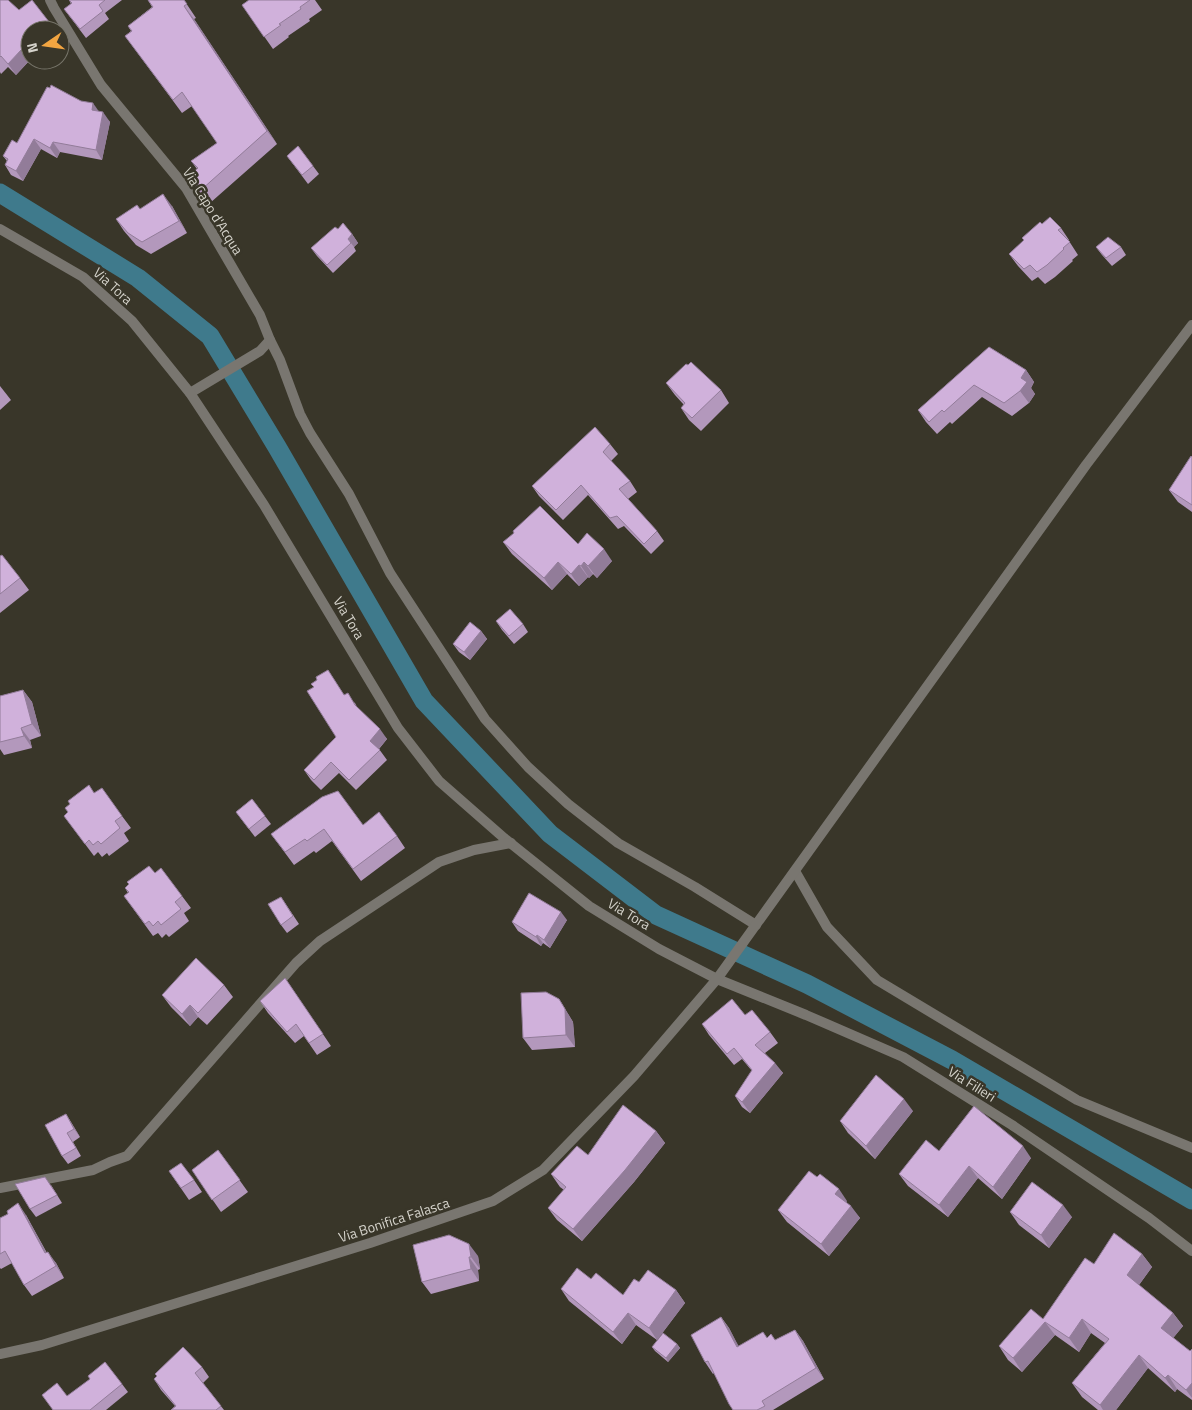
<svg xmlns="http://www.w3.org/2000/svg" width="1192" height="1410" viewBox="0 0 1192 1410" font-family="'Titillium Web',sans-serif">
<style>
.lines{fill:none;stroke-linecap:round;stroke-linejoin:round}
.canal{stroke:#3f7a8c;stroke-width:19}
.street{stroke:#797670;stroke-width:10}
.wall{fill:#b398bc}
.shaded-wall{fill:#927c99}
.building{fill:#d0b1db;stroke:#927c99}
.labels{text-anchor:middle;stroke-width:5;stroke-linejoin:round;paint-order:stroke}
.street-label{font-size:14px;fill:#d5d3cb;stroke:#393629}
</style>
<rect width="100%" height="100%" fill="#393629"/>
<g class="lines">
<polyline class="canal" points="0,193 138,278 210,336 277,447 424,701 550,834 656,915 807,984 952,1060 1192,1200"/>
<g class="street">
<polyline points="50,0 54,8 101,85 186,188 260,315 270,340 260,351 190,393"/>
<polyline points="0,229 83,277 132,321 190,393 264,505 398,728 439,781 504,838 589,906 659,949 717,979 806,1015 903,1057 1012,1125 1149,1218 1192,1251"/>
<polyline points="270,340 280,360 300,414 310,433 349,494 390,573 485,719 528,767 568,804 618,843 695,887 756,925"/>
<polyline points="795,871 827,927 877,980 1077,1100 1192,1148"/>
<polyline points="0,1188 93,1170 110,1162 127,1156 296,963 320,941 439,862 474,850 511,843"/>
<polyline points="0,1354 42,1345 370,1243 493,1201 543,1170 634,1076 717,979 1086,465 1192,325"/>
</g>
</g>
<g class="wall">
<polygon points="0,0 19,10 32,0 55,30 30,30 30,60 16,75 8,67 1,74 0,72"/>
<polygon points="69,0 122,0 105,13 109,19 86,38 64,9 71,4"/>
<polygon points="148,0 184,0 196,18 194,19 277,144 210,203 198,190 189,176 197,169 191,161 217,143 192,106 182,113 125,36 131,31 128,26 152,7"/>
<polygon points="249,0 315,0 322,10 309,19 310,21 288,36 289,37 273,49 242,5"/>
<polygon points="98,111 110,122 102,160 60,152 57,158 41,149 23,181 11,175 5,165 7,161 3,156 17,143"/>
<polygon points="298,146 319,174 308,184 287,156"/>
<polygon points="172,206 187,233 151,254 136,245 124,231 116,219 140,209"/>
<polygon points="1042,224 1061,228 1069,240 1069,241 1078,255 1072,260 1073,261 1055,277 1045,284 1038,277 1032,281 1018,266 1009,254"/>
<polygon points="338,229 352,234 358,243 354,247 356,251 333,273 317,256 311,248"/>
<polygon points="1096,247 1121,247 1126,255 1112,266 1102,255"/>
<polygon points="989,347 1026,370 1034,382 1031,388 1035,394 1029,403 1012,416 982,397 952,424 950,422 937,434 926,422 918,410"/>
<polygon points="666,383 721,390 729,403 701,431 689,420 681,408 684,405 675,395"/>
<polygon points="0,386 11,400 0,410"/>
<polygon points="610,444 618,454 611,461 630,481 637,492 628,499 657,531 664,541 651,554 624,526 618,529 588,495 563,520 539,496 532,486"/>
<polygon points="1192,457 1192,512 1178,502 1169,490"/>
<polygon points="503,542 578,544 612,561 597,578 593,574 589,578 588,577 579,586 567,574 552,590 512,554"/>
<polygon points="0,556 20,578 29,590 0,613"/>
<polygon points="496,621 523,624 528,632 514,644 502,630"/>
<polygon points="481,631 487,639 470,660 459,652 453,644"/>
<polygon points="328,670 344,695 355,703 357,707 387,739 379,749 387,760 356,790 339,773 321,790 311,780 304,770 336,737 313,687 317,680"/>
<polygon points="23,690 32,702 41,736 30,740 32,748 4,755 0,749 0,696"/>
<polygon points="94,793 122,816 131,828 124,833 129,841 109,856 107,853 102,857 98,852 94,856 64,816"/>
<polygon points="252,799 271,824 255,837 236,812"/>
<polygon points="363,825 397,836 405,848 361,881 332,841 316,853 314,851 294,865 271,834"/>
<polygon points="155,873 182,896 191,908 184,913 189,921 169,937 166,934 162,938 158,933 153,936 124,896 128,893 125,888"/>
<polygon points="281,897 299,924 287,933 281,925"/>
<polygon points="567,920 550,948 543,943 541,946 518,931 512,922"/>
<polygon points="285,978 331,1046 317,1055 304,1036 295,1043 268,1013 260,1001"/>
<polygon points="224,985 233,997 207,1025 198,1017 190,1026 171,1007 162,995"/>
<polygon points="559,999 573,1022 575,1047 532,1050 523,1038"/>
<polygon points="745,1015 770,1032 778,1043 765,1053 783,1073 750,1113 742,1107 735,1096 752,1071 742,1059 734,1065 709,1035 702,1024"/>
<polygon points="913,1111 875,1159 848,1133 840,1121"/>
<polygon points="66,1114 80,1137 73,1142 81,1156 68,1164 62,1156"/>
<polygon points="656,1131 665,1143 634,1182 582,1241 557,1220 548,1208 564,1190 560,1187 551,1174 588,1155"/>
<polygon points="218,1150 248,1192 221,1212 192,1170"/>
<polygon points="939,1151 1031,1158 1002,1199 978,1178 948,1217 908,1186 899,1174"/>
<polygon points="169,1171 194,1180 202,1192 189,1200"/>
<polygon points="51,1185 62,1203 36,1217 30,1209"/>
<polygon points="847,1201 846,1202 860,1218 829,1256 787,1222 778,1210"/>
<polygon points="1010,1212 1072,1217 1049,1248 1019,1225"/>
<polygon points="26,1215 47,1253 56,1263 64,1278 32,1296 24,1285 12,1263 1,1269 0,1268 0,1218"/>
<polygon points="413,1245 478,1256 480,1269 478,1270 479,1281 431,1294 422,1282"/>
<polygon points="1142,1254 1152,1267 1139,1285 1173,1313 1183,1326 1173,1338 1190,1351 1192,1349 1192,1400 1177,1389 1175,1392 1148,1368 1116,1410 1098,1410 1082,1397 1072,1383 1105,1343 1091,1333 1079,1352 1055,1335 1022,1372 1008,1360 999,1346 1043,1319 1094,1264"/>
<polygon points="591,1279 623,1295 639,1282 676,1290 685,1303 657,1340 636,1325 622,1344 569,1301 561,1289"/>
<polygon points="721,1317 729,1328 738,1346 767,1338 775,1340 795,1330 803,1341 824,1379 773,1410 733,1410 714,1373 713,1374 705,1362"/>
<polygon points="677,1344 680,1348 668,1362 655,1351 652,1347"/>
<polygon points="202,1367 209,1377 203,1383 224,1410 171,1410 175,1406 161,1390 154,1379"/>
<polygon points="122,1384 128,1392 106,1410 52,1410 67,1396"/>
</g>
<g class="shaded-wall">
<polygon points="184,6 194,19 277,144 267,131"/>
<polygon points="21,50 29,61 16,75 8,64"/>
<polygon points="93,103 100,113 92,110"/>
<polygon points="103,112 110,122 102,160 96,150"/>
<polygon points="34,139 41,149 23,181 16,171"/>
<polygon points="53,142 60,152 57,158 50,148"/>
<polygon points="163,194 172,206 187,233 179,221"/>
<polygon points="352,234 358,243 354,247 348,239"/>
<polygon points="1026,370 1034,382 1031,388 1035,394 1029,403 1020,391 1021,378"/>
<polygon points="604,549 612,561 597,578 588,566"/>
<polygon points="558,562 567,574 552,590 544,578"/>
<polygon points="584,562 593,574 589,578 581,566"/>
<polygon points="579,565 588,577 579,586 571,574"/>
<polygon points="481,631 487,639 470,660 464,652"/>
<polygon points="23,690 32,702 41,736 32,724"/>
<polygon points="21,728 30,740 32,748 24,736"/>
<polygon points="380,729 387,739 377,751 370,741"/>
<polygon points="561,912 567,920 550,948 544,940"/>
<polygon points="537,935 543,943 541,946 536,937"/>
<polygon points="559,999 573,1022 575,1047 566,1035"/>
<polygon points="190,1005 198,1017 190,1026 182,1014"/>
<polygon points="775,1063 783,1073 750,1113 742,1102"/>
<polygon points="904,1099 913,1111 875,1159 866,1146"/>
<polygon points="66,1114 71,1122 80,1137 74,1129"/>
<polygon points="656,1131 665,1143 634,1182 582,1241 573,1229"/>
<polygon points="1023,1146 1031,1158 1002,1199 993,1187"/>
<polygon points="969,1166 978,1178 948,1217 939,1205"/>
<polygon points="839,1189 847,1201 844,1206 835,1194"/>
<polygon points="18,1203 26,1215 53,1265 45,1253"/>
<polygon points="1063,1205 1072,1217 1049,1248 1041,1235"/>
<polygon points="851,1206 860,1218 829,1256 821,1244"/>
<polygon points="469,1244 478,1256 480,1269 471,1257"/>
<polygon points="48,1252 56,1263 64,1278 56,1266"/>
<polygon points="1142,1254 1152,1267 1136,1289 1127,1275"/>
<polygon points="469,1257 478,1270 479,1281 471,1269"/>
<polygon points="676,1290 685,1303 657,1340 649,1328"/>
<polygon points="628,1313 636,1325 622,1344 613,1332"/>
<polygon points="1173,1313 1183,1326 1170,1342 1161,1328"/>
<polygon points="721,1317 729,1328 745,1358 737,1347"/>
<polygon points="1082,1319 1091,1333 1079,1352 1069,1338"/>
<polygon points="1045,1322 1055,1335 1022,1372 1013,1358"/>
<polygon points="795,1330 803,1341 824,1379 816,1368"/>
<polygon points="677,1344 680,1348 668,1362 666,1358"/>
<polygon points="1139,1355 1148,1368 1116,1410 1103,1410 1100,1405"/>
<polygon points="1168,1375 1177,1389 1175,1392 1165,1378"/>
<polygon points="1192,1383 1192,1398 1186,1390"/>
</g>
<g class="building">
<polygon points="0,0 8,0 19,10 32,0 53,27 49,30 30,30 30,43 21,50 8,64 1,56 0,57"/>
<polygon points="69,0 105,0 99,5 103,11 80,29 64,9 72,3"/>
<polygon points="148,0 184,0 187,4 184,6 267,131 201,190 189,176 198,168 191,161 217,143 182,92 173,100 125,36 132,31 128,26 153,7"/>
<polygon points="249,0 310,0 300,7 301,9 279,24 281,25 264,37 242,5"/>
<polygon points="51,85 81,101 93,103 92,110 103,112 96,150 53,142 50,148 34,139 16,171 5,165 8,159 3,156 12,140 17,143 47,87 50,88"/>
<polygon points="298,146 313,166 302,175 287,156"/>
<polygon points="163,194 179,221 142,242 128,233 116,219 137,205 140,209"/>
<polygon points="1050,217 1061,228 1058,230 1070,242 1063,248 1064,249 1047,265 1037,272 1030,265 1024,269 1009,254 1024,240 1022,238 1040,222 1042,224"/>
<polygon points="343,223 352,234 348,239 351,243 327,265 311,248 335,227 338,229"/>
<polygon points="1108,237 1121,247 1106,258 1096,247"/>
<polygon points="989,347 1026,370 1021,378 1027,382 1020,391 1004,403 974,385 944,412 942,410 929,422 918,410"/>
<polygon points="691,362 721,390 692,418 681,408 685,403 666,383 686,364 688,365"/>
<polygon points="595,427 610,444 603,452 630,481 619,489 657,531 644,544 617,516 610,518 581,485 556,510 532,486"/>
<polygon points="1191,456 1192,457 1192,505 1169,490"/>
<polygon points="540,506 578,544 587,533 604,549 588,566 584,562 581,566 579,565 571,574 558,562 544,578 503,542 514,533 513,531"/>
<polygon points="2,555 20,578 0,594 0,556"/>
<polygon points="510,609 523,624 509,636 496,621"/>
<polygon points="470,622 481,631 464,652 453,644"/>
<polygon points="328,670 344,695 348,693 355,705 380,729 370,741 380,750 349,780 331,762 314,780 304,770 336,737 307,691 314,687 311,684 317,680 316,677"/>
<polygon points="23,690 32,724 21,728 24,736 0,742 0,696"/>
<polygon points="89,785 94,793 102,788 122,816 115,821 120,828 101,844 98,841 93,845 89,840 85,844 64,816 68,812 65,808 70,804 68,801"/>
<polygon points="338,791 363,825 379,812 397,836 353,869 324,829 307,841 305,839 285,852 271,834 322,797"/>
<polygon points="252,799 265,816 249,829 236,812"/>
<polygon points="149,866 155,873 161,868 182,896 175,902 181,909 161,925 158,921 153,926 149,921 145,924 124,896 129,892 125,888 129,884 127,882"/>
<polygon points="529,893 561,912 544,940 537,935 536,937 512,922"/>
<polygon points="281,897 293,916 281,925 268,904"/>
<polygon points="196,958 224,985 198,1013 190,1005 182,1014 162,995"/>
<polygon points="285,978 323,1034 309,1043 296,1024 287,1032 260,1001"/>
<polygon points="546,992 559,999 565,1009 566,1035 523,1038 521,993"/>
<polygon points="732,999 745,1015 752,1010 770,1032 755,1045 775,1063 742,1102 735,1096 752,1070 734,1048 727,1054 702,1024"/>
<polygon points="876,1075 904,1099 866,1146 840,1121"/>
<polygon points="623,1105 656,1131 625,1170 573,1229 548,1208 566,1187 551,1174 577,1146 588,1155"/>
<polygon points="974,1106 1023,1146 993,1187 969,1166 939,1205 899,1174 926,1140 939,1151"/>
<polygon points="66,1114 74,1129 67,1133 76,1148 62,1156 45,1125"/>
<polygon points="218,1150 240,1180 212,1200 192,1170"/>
<polygon points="181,1163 194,1180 181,1188 169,1171"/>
<polygon points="809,1171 817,1177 820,1174 839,1189 835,1194 851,1206 821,1244 778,1210"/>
<polygon points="45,1177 57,1195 30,1209 15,1184"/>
<polygon points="1032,1182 1063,1205 1041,1235 1010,1212"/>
<polygon points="18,1203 45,1253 48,1252 56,1266 24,1285 5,1251 0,1254 0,1218 8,1214 7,1211"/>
<polygon points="1114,1233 1142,1254 1127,1275 1173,1313 1161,1328 1190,1351 1192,1349 1192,1383 1186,1390 1168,1375 1165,1378 1139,1355 1100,1405 1072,1383 1109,1339 1082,1319 1069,1338 1045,1322 1013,1358 999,1346 1031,1309 1043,1319 1085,1258 1094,1264"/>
<polygon points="449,1235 469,1244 471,1257 469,1257 471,1269 422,1282 413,1245"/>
<polygon points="577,1268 591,1279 596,1273 623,1295 634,1279 639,1282 648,1270 676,1290 649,1328 628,1313 613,1332 561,1289"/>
<polygon points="721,1317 737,1347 763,1332 767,1338 771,1334 775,1340 795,1330 816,1368 762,1401 765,1406 757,1410 733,1410 729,1404 708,1361 705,1362 691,1335"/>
<polygon points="663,1333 677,1344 666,1358 652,1347"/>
<polygon points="183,1347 202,1367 195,1373 221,1406 216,1410 171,1410 176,1406 154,1379 157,1376 155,1374"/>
<polygon points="105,1362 122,1384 90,1410 53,1410 42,1395 57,1383 67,1396 90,1379 88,1376"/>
</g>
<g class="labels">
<g class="street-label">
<text transform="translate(213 211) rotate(58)" y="5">Via Capo d'Acqua</text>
<text transform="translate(113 286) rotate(42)" y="5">Via Tora</text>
<text transform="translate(349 618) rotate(59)" y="5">Via Tora</text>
<text transform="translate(629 914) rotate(31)" y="5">Via Tora</text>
<text transform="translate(972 1084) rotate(32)" y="5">Via Filieri</text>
<text transform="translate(394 1220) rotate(-18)" y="5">Via Bonifica Falasca</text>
</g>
</g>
<g transform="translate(45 45) rotate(257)"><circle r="24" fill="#393629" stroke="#77756a"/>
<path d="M0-4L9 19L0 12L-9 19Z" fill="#f2a541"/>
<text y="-8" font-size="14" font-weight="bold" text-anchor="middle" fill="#d5d3cb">N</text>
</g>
</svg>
